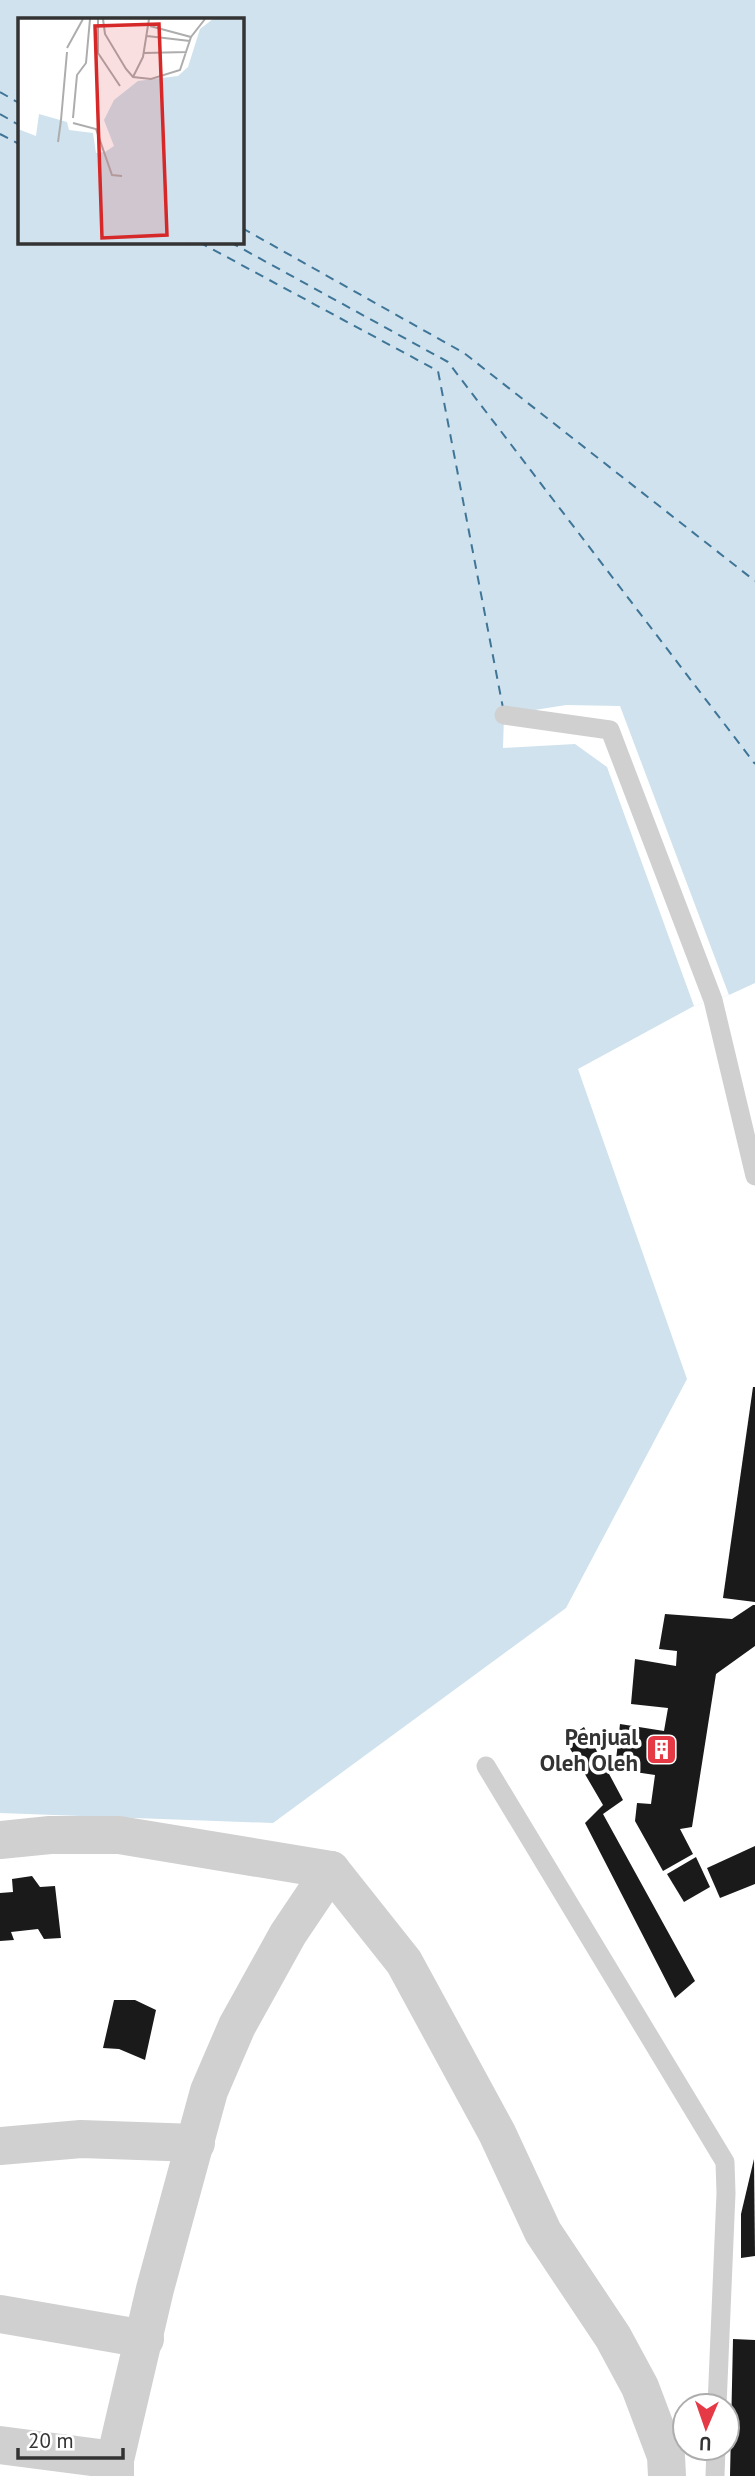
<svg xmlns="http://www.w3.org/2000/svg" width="755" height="2476" viewBox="0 0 755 2476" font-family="'PT Sans',sans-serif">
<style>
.water{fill:#cfe2ee;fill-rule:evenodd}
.pier{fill:#fff}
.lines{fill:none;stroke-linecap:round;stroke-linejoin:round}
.ferry{stroke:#3f7597;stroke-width:2;stroke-dasharray:9 7;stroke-linecap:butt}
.building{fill:#1a1a1a}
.service{stroke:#d0d0d0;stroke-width:19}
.minor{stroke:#d0d0d0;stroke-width:38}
.labels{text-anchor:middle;stroke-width:7;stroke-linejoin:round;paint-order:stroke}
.poi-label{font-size:23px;font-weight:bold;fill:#333;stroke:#fff;text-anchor:end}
.inset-river{fill:none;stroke:#cfe2ee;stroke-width:3.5}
.inset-road{fill:none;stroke:#adadad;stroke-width:2}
.view{fill:#d62828;fill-opacity:0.15;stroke:#d62828;stroke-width:3.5}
.inset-edge{fill:none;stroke:#333;stroke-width:3.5}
</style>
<rect width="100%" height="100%" fill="#fff"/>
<path class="water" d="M0,0H755V983L729,995L694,1006L578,1069L687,1379L566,1608L273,1823L0,1813ZM19,19H242V242H19Z"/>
<polygon class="pier" points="566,705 620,706 729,995 694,1006 607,767 575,744 503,748 504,715"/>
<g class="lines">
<g class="ferry">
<polyline points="0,92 19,103"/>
<polyline points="0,114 19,125"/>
<polyline points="0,134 19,144"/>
<polyline points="242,228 464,353 755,581"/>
<polyline points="199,242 438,371 503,708"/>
<polyline points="230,242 448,362 755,764"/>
</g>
</g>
<g class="building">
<polygon points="753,1387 755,1387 755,1602 723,1598"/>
<polygon points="753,1605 755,1605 755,1646 716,1674 692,1827 680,1829 693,1854 663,1871 635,1821 637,1803 651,1804 655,1775 615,1769 620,1724 664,1731 668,1708 631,1704 635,1659 676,1666 677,1651 659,1649 665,1614 732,1619"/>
<polygon points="584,1727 623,1800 603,1814 695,1981 675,1998 585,1823 603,1805 565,1740"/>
<polygon points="755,1846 755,1884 720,1898 707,1868"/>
<polygon points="696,1857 710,1887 684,1902 667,1874"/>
<polygon points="32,1876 40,1887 55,1886 61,1938 44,1939 38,1929 11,1932 14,1940 0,1941 0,1893 13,1892 12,1879"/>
<polygon points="114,2000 135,2000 156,2010 145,2060 119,2049 103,2048"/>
<polygon points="754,2159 755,2256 741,2258 741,2214"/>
<polygon points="733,2339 755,2340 755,2476 730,2476"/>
</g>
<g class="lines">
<g class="service">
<polyline points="504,715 610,730 713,1000 755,1176"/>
<polyline points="486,1766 725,2162 726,2193 717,2406"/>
<polyline points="715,2476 716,2448"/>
</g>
<g class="minor">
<polyline points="0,1840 50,1835 119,1835 331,1870 404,1962 497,2133 543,2232 613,2337 640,2387 666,2456 667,2476"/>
<polyline points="0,2146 81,2139 196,2143"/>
<polyline points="0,2314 145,2339"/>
<polyline points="0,2445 115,2460"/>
<polyline points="115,2476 115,2460 155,2289 209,2091 237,2026 288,1934 331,1870"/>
</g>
</g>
<defs>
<symbol id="building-square" viewBox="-11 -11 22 22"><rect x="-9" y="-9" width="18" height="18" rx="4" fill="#e63946" stroke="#fff"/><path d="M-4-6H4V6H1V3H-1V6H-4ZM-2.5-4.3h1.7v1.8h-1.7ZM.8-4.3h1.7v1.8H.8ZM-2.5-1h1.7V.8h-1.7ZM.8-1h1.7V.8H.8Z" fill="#fff"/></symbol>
</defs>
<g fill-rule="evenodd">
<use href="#building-square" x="644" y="1732" width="35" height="35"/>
</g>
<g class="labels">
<g class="poi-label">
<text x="638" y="1745">Penjual<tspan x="638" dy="26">Oleh Oleh</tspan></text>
</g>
</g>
<g transform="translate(18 18)">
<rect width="226" height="226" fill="#fff"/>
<path d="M195,1H226V225H0V111L18,118L21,96L49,104L51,112L75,115L78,135L87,134L96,128L86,102L96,82L120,63L160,58L170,49L182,11Z" fill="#cfe2ee"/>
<path class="inset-river" d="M41,124L44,134L71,162L108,189L178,225M58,124L109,188L182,225M104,158L110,187M122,193L186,225M0,215L37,225"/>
<path class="inset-road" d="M80,1V35L102,68M85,1L87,16L108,51L115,59L133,61L162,52L173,19L187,1M132,8L173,19M129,18L172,23M49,30L65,1M126,35L169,34M115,59L125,39L131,1M55,100L59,57L68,45L72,1M43,102L49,34M55,105L78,111L94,157L104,158M40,124L43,102"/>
<path class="view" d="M141,6L149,217L84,220L77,8Z"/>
<rect width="226" height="226" class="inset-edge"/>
</g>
<g transform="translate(706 2427) rotate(182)"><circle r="33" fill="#ffffff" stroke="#adadad" stroke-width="2"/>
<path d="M0-5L12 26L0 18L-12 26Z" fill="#e63946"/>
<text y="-10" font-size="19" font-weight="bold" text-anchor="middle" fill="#333333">U</text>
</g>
<path d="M18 2448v10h105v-10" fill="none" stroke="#333333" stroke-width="3.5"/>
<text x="28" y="2448" font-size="21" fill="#333333" stroke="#ffffff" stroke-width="5" paint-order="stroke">20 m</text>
</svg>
